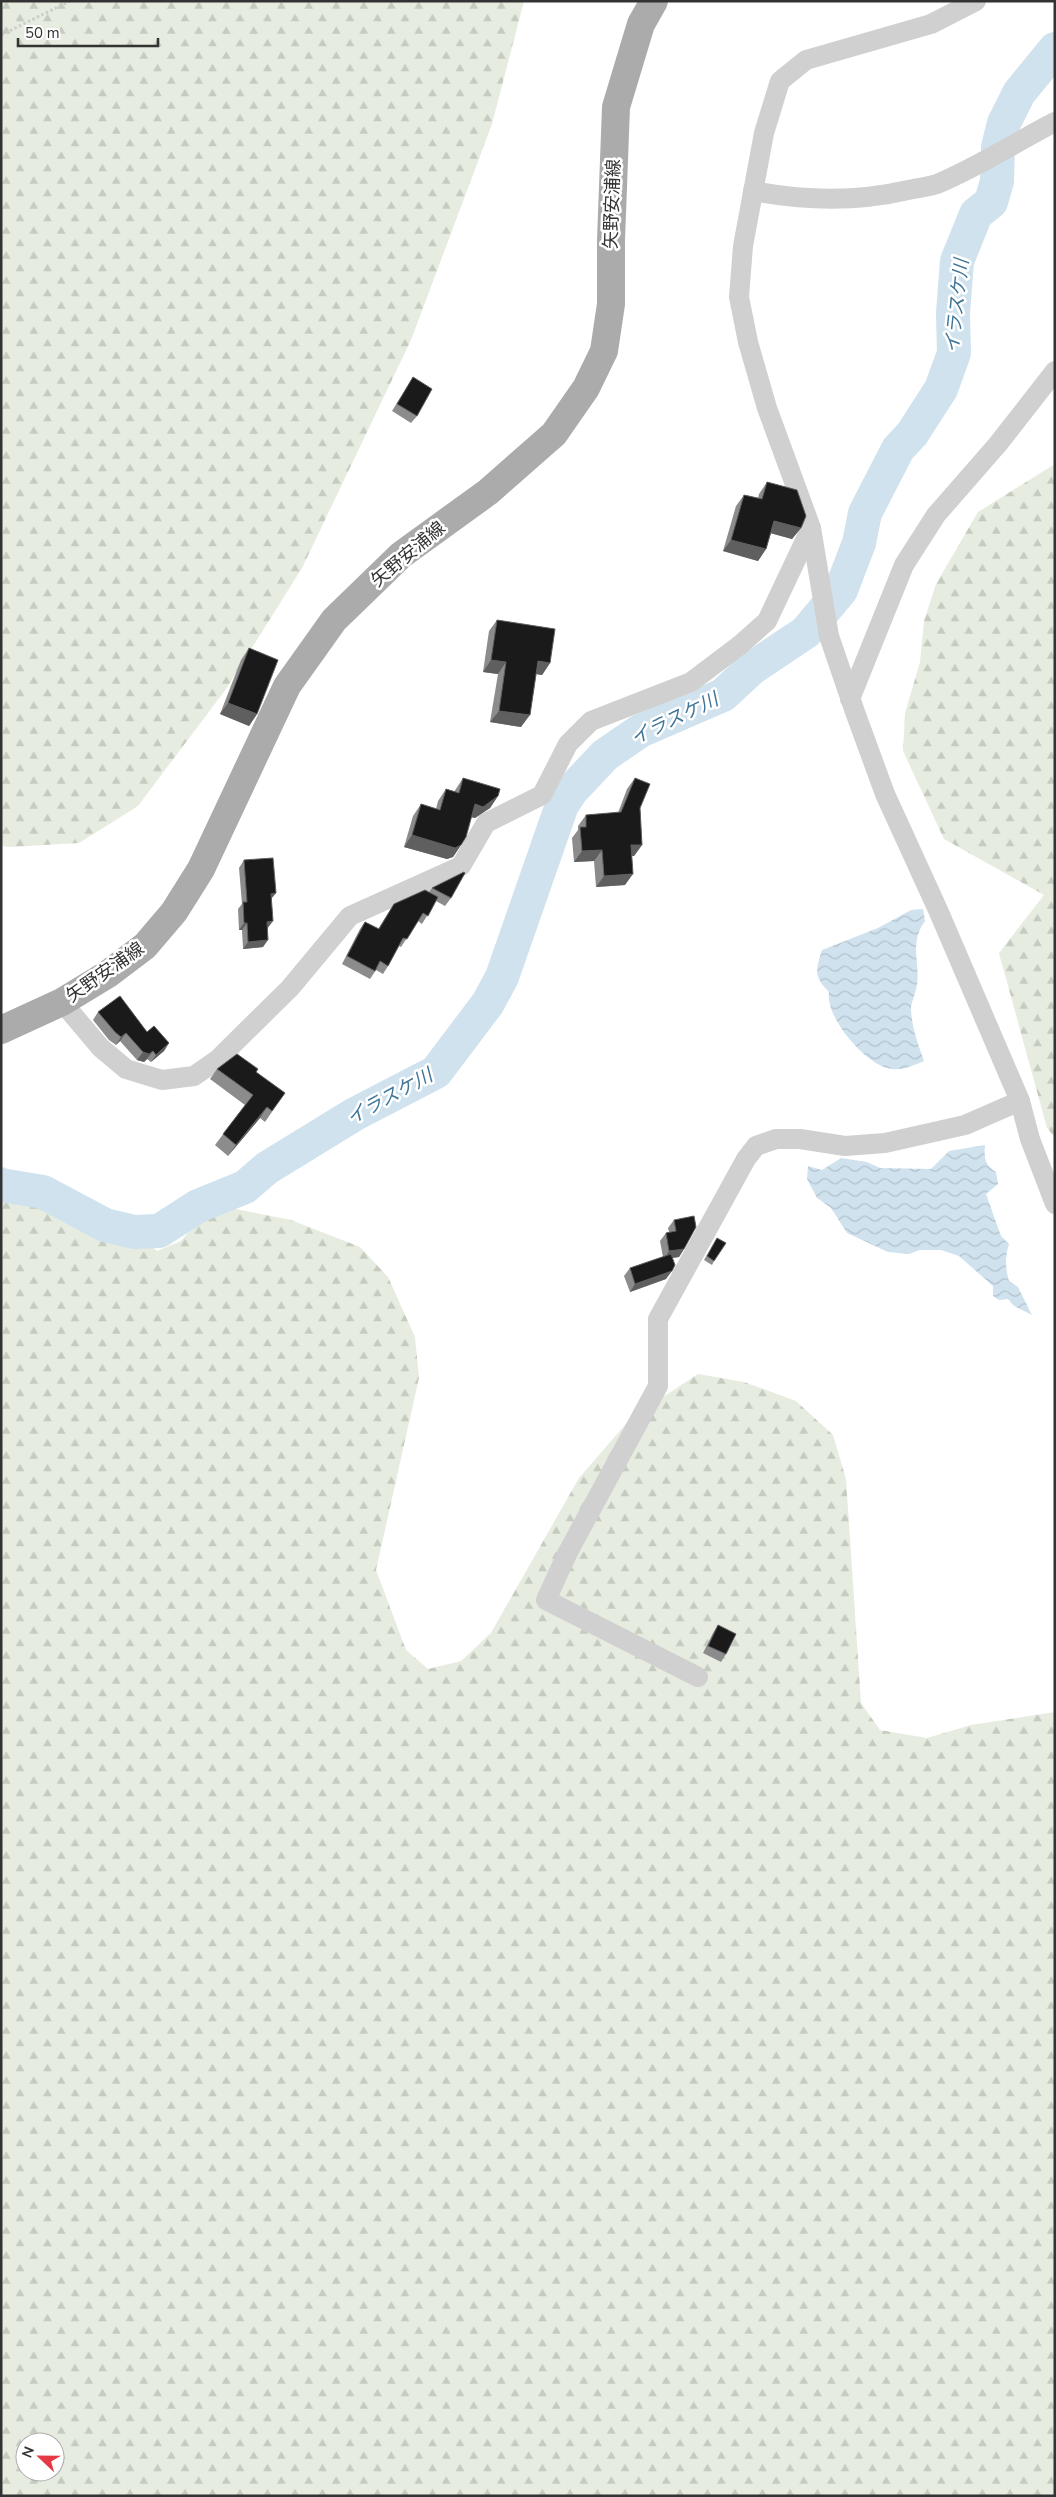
<svg xmlns="http://www.w3.org/2000/svg" width="1056" height="2497" viewBox="0 0 1056 2497" font-family="'Nunito Sans','Noto Sans JP',sans-serif">
<style>
.forest{fill:url(#forest-firs);fill-rule:evenodd}
.water{fill:url(#water-waves)}
.lines{fill:none;stroke-linecap:round;stroke-linejoin:round}
.river{stroke:#cfe2ee;stroke-width:34}
.path{stroke:#cdcdcd;stroke-width:3;stroke-dasharray:2.5 2.5;stroke-linecap:butt}
.street{stroke:#d0d0d0;stroke-width:20}
.primary{stroke:#ababab;stroke-width:28}
.wall{fill:#8c8c8c}
.shaded-wall{fill:#5f5f5f}
.building{fill:#1a1a1a;stroke:#5f5f5f}
.labels{text-anchor:middle;stroke-width:5;stroke-linejoin:round;paint-order:stroke}
.street-label{font-size:18px;fill:#333;stroke:#fff}
.water-label{font-size:19px;font-style:italic;fill:#3f7597;stroke:#fff}
</style>
<defs>
<pattern id="forest-firs" width="22" height="20" patternUnits="userSpaceOnUse" patternTransform="scale(1.25)"><rect width="22" height="20" fill="#e6ecdf"/><path d="M5 1l3.5 6h-7zM16 11l3.5 6h-7z" fill="#c6cbc0"/></pattern>
<pattern id="water-waves" width="16" height="10" patternUnits="userSpaceOnUse" patternTransform="scale(1.25)"><rect width="16" height="10" fill="#cfe2ee"/><path d="M0 5q4-4 8 0t8 0" fill="none" stroke="#b2c2cd"/></pattern>
</defs>
<rect width="100%" height="100%" fill="#fff"/>
<g class="forest">
<polygon points="1,1 524,1 492,124 411,340 302,568 226,689 138,806 79,843 10,847 1,846"/>
<polygon points="1055,464 1055,1138 1047,1128 999,953 1044,895 944,839 903,751 905,713 920,662 924,621 936,584 978,512"/>
<path d="M1,1166L126,1223L157,1251L181,1241L202,1216L220,1206L291,1220L360,1247L388,1277L415,1337L419,1378L376,1570L406,1650L428,1669L461,1661L491,1633L579,1478L631,1418L698,1374L744,1382L796,1401L833,1435L846,1479L861,1703L880,1730L927,1738L971,1725L1055,1712V2496H1ZM25,2442H55V2472H25Z"/>
</g>
<g class="water">
<path d="M923,909L925,921C909,943 920,960 917,985C916,992 912,1000 911,1007C911,1026 918,1044 924,1061C912,1066 901,1072 887,1068C864,1062 825,1017 829,992C813,976 816,970 822,950L878,928L911,910Z"/>
<path d="M985,1145C984,1159 985,1165 996,1172L998,1184L986,1194L1001,1236L1009,1244C1005,1257 1005,1267 1009,1281L1018,1287L1032,1315L1014,1306L1008,1299L999,1300L993,1296V1286L959,1256L941,1250H920L909,1254L888,1252L847,1233L831,1208L817,1198L807,1179L808,1166L822,1170L841,1158L867,1162L880,1168L931,1169L949,1151Z"/>
</g>
<g class="lines">
<polyline class="river" points="1,1185 43,1192 105,1225 134,1232 159,1231 198,1206 245,1187 267,1168 355,1114 436,1072 488,1003 502,977 562,805 572,790 605,755 640,731 723,695 751,669 806,632 841,590 859,543 865,513 898,449 912,434 941,389 954,353 953,313 957,261 976,214 991,202 997,181 998,147 1004,123 1019,93 1055,49"/>
<polyline class="path" points="1,35 70,1"/>
<g class="street">
<polyline points="976,1 931,24 806,60 780,81 764,133 743,246 739,297 748,342 767,408 811,528 829,636 855,712 885,794 938,910 1020,1101 1030,1139 1055,1204"/>
<path d="M753,191C805,201 857,202 908,190C917,188 928,187 937,184C978,167 1016,142 1055,122"/>
<polyline points="850,699 904,565 936,515 998,444 1055,371"/>
<polyline points="62,1002 101,1048 126,1069 162,1080 194,1076 217,1060 290,988 350,916 461,866 486,823 542,795 568,744 591,721 691,682 740,645 767,621 811,528"/>
<polyline points="698,1677 546,1600 568,1552 658,1386 658,1319 746,1159 756,1146 776,1139 800,1139 845,1146 885,1143 965,1125 1020,1101"/>
</g>
<polyline class="primary" points="1,1030 62,1002 108,974 145,946 174,912 201,869 287,686 334,620 401,555 488,492 554,434 586,388 604,351 611,304 611,240 616,107 641,24 654,1"/>
</g>
<g class="wall">
<polygon points="413,377 417,416 411,423 392,411"/>
<polygon points="767,482 801,528 792,539 771,533 766,549 758,561 723,551 736,506 744,495 758,498 759,494"/>
<polygon points="497,620 550,663 542,675 536,674 521,727 490,722 498,674 483,672 489,631"/>
<polygon points="249,648 257,714 249,726 220,714 241,660"/>
<polygon points="463,778 498,796 490,808 475,818 471,817 461,845 453,857 447,859 404,847 413,816 421,804 436,809 438,801 446,789 454,792"/>
<polygon points="635,778 640,808 642,845 634,856 632,856 625,885 596,887 594,861 574,862 572,838 578,830 578,826 586,815 618,813 627,789"/>
<polygon points="244,860 276,893 271,899 267,929 263,947 243,949 242,930 239,930 238,909 242,904 239,868"/>
<polygon points="432,888 451,898 445,906 436,901 422,924 418,921 401,947 399,946 388,966 383,974 376,970 370,979 342,964 360,929 365,922 378,929 394,904 429,892"/>
<polygon points="98,1012 147,1032 169,1043 164,1051 151,1062 147,1059 144,1062 137,1060 120,1041 116,1045 109,1040 93,1020"/>
<polygon points="217,1069 256,1072 285,1093 265,1122 260,1118 228,1156 215,1145 245,1105 210,1079"/>
<polygon points="674,1220 684,1249 679,1257 673,1258 666,1279 630,1292 624,1276 630,1268 663,1257 660,1241 666,1233 669,1232 668,1228"/>
<polygon points="717,1238 714,1261 712,1265 704,1260"/>
<polygon points="718,1625 726,1654 721,1662 703,1653 713,1633"/>
</g>
<g class="shaded-wall">
<polygon points="774,521 801,528 792,539 766,532"/>
<polygon points="731,540 766,549 758,561 723,551"/>
<polygon points="491,660 506,662 498,674 483,672"/>
<polygon points="538,661 550,663 542,675 530,673"/>
<polygon points="228,703 257,714 249,726 220,714"/>
<polygon points="499,711 530,715 521,727 490,722"/>
<polygon points="498,796 490,808 475,818 467,816 475,804"/>
<polygon points="412,835 461,845 453,857 447,859 404,847"/>
<polygon points="631,845 642,845 634,856 623,856"/>
<polygon points="602,850 594,861 574,862 582,851"/>
<polygon points="633,874 625,885 596,887 604,876"/>
<polygon points="276,893 270,900 271,894"/>
<polygon points="273,921 267,929 267,922"/>
<polygon points="244,923 247,923 242,930 239,930"/>
<polygon points="268,940 263,947 243,949 248,942"/>
<polygon points="126,1033 120,1041 116,1045 121,1037"/>
<polygon points="169,1043 164,1051 151,1062 156,1055"/>
<polygon points="153,1051 147,1059 144,1062 137,1060 143,1052"/>
<polygon points="267,1107 260,1118 228,1156 236,1145"/>
<polygon points="684,1249 679,1257 664,1259 669,1251"/>
<polygon points="672,1271 666,1279 630,1292 635,1284"/>
</g>
<g class="building">
<polygon points="413,377 432,389 417,416 397,404"/>
<polygon points="767,482 797,490 806,516 801,528 774,521 766,549 731,540 744,495 762,499"/>
<polygon points="497,620 555,629 550,663 538,661 530,715 499,711 506,662 491,660"/>
<polygon points="249,648 278,660 257,714 228,703"/>
<polygon points="463,778 500,789 498,796 483,807 475,804 466,837 461,845 455,848 412,835 421,804 440,810 446,789 459,793"/>
<polygon points="635,778 650,784 640,808 642,845 631,845 633,874 604,876 602,850 582,851 580,827 586,827 586,815 621,812"/>
<polygon points="273,858 276,893 271,894 273,921 267,922 268,940 248,942 247,923 244,923 243,902 247,902 244,860"/>
<polygon points="464,872 465,873 451,898 432,888"/>
<polygon points="425,890 438,897 428,916 423,913 407,939 403,938 388,966 380,961 375,971 347,956 365,922 379,929 394,904"/>
<polygon points="120,996 147,1032 154,1026 169,1043 156,1055 153,1051 149,1054 143,1052 126,1033 121,1037 115,1032 98,1012"/>
<polygon points="237,1054 258,1069 256,1072 285,1093 272,1111 267,1107 236,1145 223,1134 253,1095 217,1069"/>
<polygon points="694,1216 696,1227 684,1249 669,1251 666,1233 676,1231 674,1220"/>
<polygon points="717,1238 726,1243 714,1261 707,1256"/>
<polygon points="671,1254 675,1265 672,1271 635,1284 630,1268"/>
<polygon points="718,1625 736,1634 726,1654 708,1646"/>
</g>
<g class="labels">
<g class="street-label">
<text transform="translate(612 204) rotate(-88)" y="6">矢野安浦線</text>
<text transform="translate(408 554) rotate(-40)" y="6">矢野安浦線</text>
<text transform="translate(105 972) rotate(-35)" y="6">矢野安浦線</text>
</g>
<g class="water-label">
<text transform="translate(956 306) rotate(-84)" y="7">イラスケ川</text>
<text transform="translate(674 718) rotate(-26)" y="7">イラスケ川</text>
<text transform="translate(389 1096) rotate(-29)" y="7">イラスケ川</text>
</g>
</g>
<rect width="1056" height="2497" fill="none" stroke="#333333" stroke-width="5"/>
<g transform="translate(40 2457) rotate(292)"><circle r="24" fill="#ffffff" stroke="#adadad"/>
<path d="M0-4L9 19L0 12L-9 19Z" fill="#e63946"/>
<text y="-8" font-size="14" font-weight="bold" text-anchor="middle" fill="#333333">N</text>
</g>
<path d="M18 38v8h140v-8" fill="none" stroke="#333333" stroke-width="2.5"/>
<text x="25" y="38" font-size="15" fill="#333333" stroke="#ffffff" stroke-width="4" paint-order="stroke">50 m</text>
</svg>
